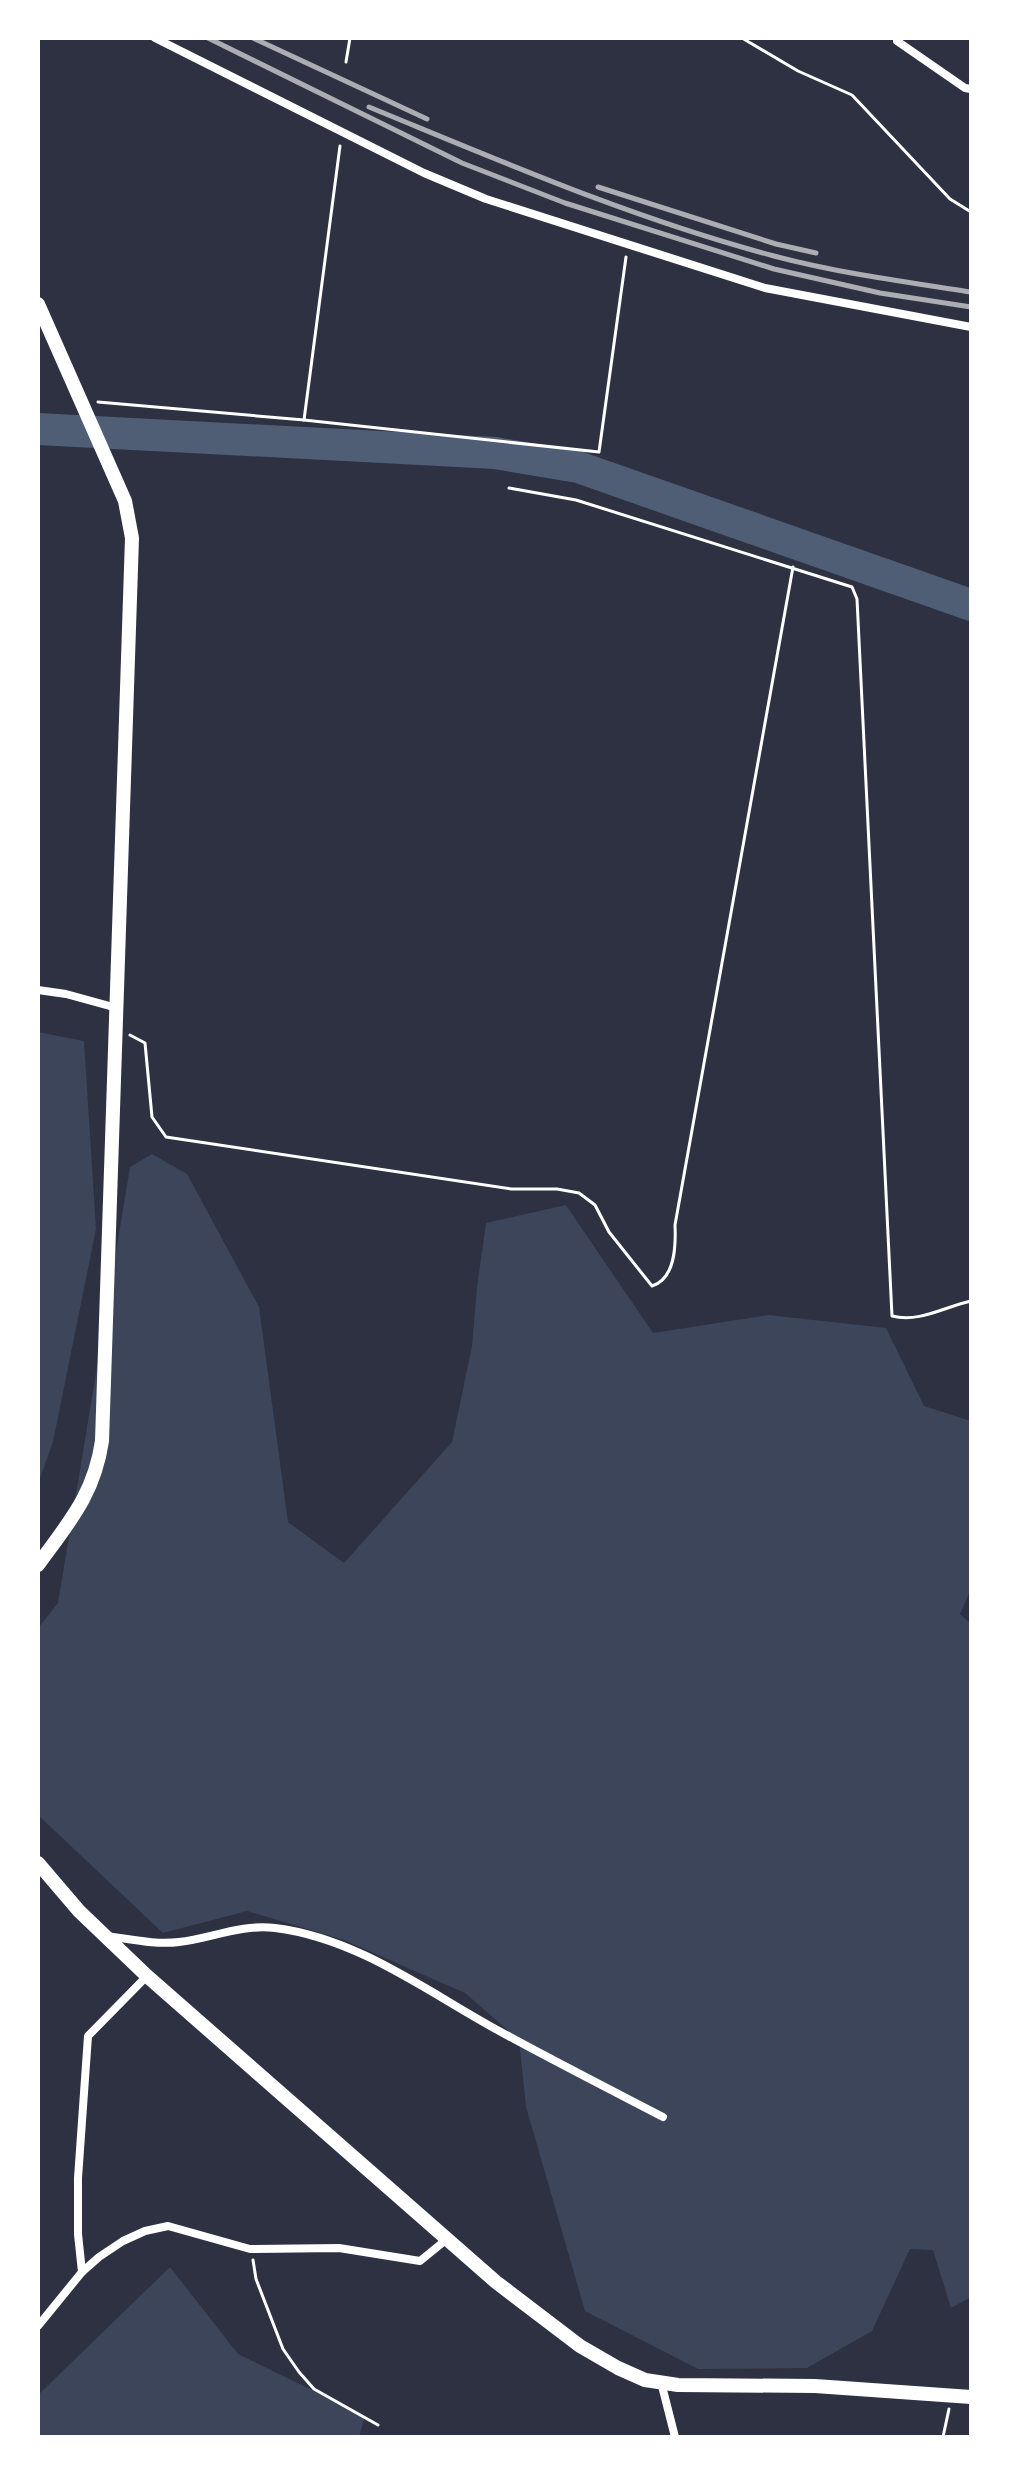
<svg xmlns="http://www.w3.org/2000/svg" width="1009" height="2475" viewBox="0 0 1009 2475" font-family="Cabin,sans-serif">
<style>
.green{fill:#3c4559}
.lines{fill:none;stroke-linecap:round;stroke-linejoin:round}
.river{stroke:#4f5d75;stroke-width:32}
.path{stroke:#fff;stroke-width:3}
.minor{stroke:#fff;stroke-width:8}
.tertiary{stroke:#fff;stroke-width:14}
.rail{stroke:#abadb3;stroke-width:5}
</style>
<rect width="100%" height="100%" fill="#2d3142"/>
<g class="green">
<polygon points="38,1032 84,1041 96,1229 53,1442 38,1484"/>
<polygon points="152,1154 187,1174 259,1307 288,1522 344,1563 452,1442 472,1346 477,1287 486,1223 566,1205 653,1333 768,1315 886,1328 924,1406 971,1421 971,1589 960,1614 971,1624 971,2297 951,2308 933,2250 910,2249 872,2331 807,2368 698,2369 585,2311 526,2107 519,2040 465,1993 344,1940 247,1911 163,1933 38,1815 38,1628 58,1603 130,1167"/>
<polygon points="170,2267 238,2354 365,2416 359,2437 38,2437 38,2395"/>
</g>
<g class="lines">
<polyline class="river" points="38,429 495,453 578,467 971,605"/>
<g class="path">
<polyline points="742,38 798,71 852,95 950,199 971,212"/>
<polyline points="346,62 350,38"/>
<polyline points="98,402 304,420 599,452 626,257"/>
<polyline points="304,420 340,146"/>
<path d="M509,488L576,500L852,587L857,599L892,1316C919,1323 944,1307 971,1301"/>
<path d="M130,1035L145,1043L152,1117L166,1137L511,1189H557L579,1193L595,1205L609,1232L652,1286C675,1279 676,1247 675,1225L793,567"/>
<polyline points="253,2260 256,2279 283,2349 299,2372 314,2389 378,2425"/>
<polyline points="943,2437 949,2409"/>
</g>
<g class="minor">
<polyline points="155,38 424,173 486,199 765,288 971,327"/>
<polyline points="898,38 897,41 965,88 971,89"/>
<polyline points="38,990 66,994 117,1008"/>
<path d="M106,1936C130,1939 155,1945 179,1942C212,1938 241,1924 275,1928C358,1938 429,1993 501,2032C554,2061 609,2089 663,2117"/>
<polyline points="82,2272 78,2234 78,2178 88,2036 147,1976"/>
<polyline points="38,2326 82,2272 99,2257 123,2241 145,2231 168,2226 250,2249 339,2248 420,2261 447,2239"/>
<polyline points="661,2382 675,2437"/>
</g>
<g class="tertiary">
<path d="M38,304L125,501L132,538L102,1441C94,1495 69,1522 38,1565"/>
<polyline points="38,1863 79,1911 147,1976 496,2282 580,2346 618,2368 645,2380 678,2385 815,2386 971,2397"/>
</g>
<g class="rail">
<polyline points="208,38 462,163 565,203 774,269 880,293 971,307"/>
<polyline points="253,38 427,119"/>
<path d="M369,107C503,162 634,219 774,256C838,273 905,282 971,292"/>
<polyline points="598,187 776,244 816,253"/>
</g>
</g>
<rect width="1009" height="2475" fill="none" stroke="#ffffff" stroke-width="80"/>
</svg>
